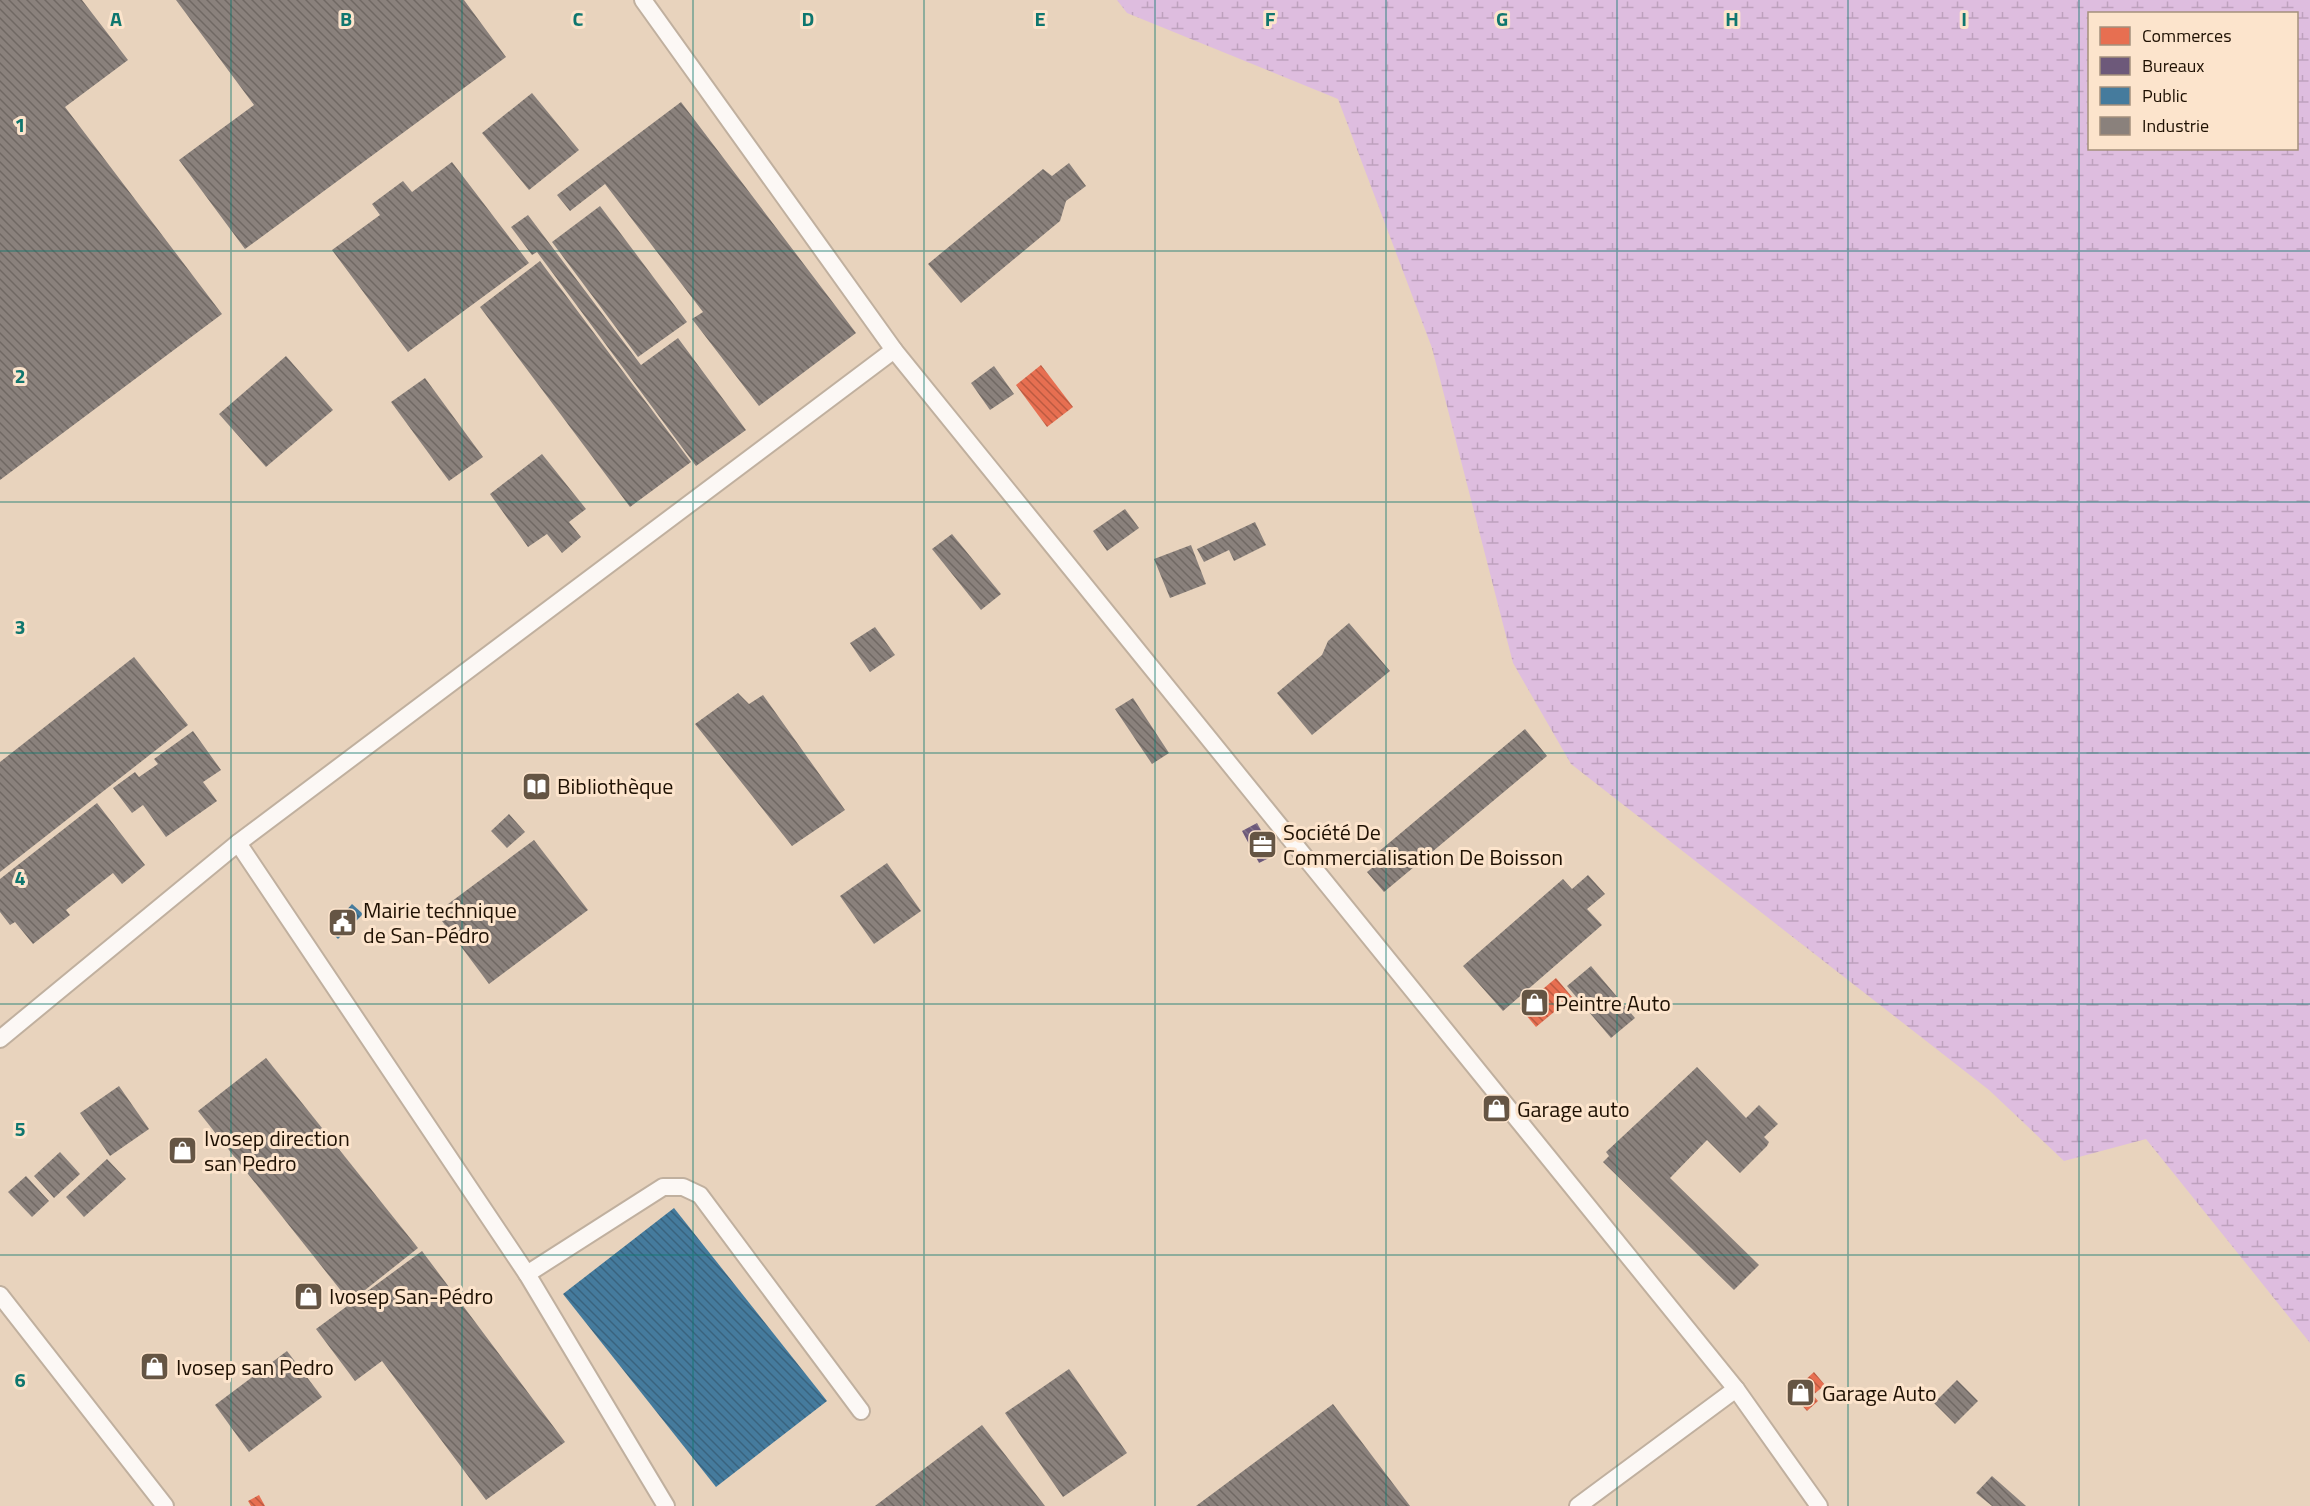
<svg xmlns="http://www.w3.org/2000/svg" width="2310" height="1506" viewBox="0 0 2310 1506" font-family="'Titillium Web',sans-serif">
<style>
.wetland{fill:url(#wetland-marsh);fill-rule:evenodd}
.shops{fill:url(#shops-back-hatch)}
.offices{fill:url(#offices-back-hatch)}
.public{fill:url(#public-back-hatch)}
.industry{fill:url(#industry-back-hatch)}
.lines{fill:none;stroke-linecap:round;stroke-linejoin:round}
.lane-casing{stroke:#c0b09f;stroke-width:20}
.lane{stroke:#fcf8f5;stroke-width:16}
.grid{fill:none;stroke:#0f766e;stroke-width:1.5;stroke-opacity:0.55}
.labels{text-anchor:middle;stroke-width:6;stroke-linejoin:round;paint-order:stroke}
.poi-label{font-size:22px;fill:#1f1103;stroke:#fce4cc;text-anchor:start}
.grid-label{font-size:20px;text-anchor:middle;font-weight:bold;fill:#0f766e;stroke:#fce4cc;stroke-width:6;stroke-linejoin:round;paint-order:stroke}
</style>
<defs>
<pattern id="wetland-marsh" width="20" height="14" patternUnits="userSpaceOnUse" patternTransform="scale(1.5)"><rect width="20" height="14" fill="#debddf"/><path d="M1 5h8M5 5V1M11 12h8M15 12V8" fill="none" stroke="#bea1be"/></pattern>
<pattern id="shops-back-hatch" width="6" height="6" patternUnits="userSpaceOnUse" patternTransform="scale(1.5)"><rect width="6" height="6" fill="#e76f51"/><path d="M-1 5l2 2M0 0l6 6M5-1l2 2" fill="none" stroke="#bb5a41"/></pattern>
<pattern id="offices-back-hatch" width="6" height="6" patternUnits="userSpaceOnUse" patternTransform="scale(1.5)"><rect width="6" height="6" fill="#6d597a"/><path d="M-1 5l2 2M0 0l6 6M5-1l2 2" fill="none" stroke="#817188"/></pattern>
<pattern id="public-back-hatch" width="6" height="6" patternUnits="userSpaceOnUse" patternTransform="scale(1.5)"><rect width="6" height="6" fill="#457b9d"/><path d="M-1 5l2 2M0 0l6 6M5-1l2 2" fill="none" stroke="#39637e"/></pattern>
<pattern id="industry-back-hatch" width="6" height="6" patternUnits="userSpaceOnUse" patternTransform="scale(1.5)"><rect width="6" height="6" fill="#8a817c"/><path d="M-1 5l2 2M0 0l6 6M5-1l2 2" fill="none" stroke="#706863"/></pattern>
</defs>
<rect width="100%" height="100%" fill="#e8d3bd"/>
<path class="wetland" d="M1117,0H2310V1343L2146,1139L2064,1161L1989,1090L1571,764L1513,663L1432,348L1338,99L1127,13ZM2090,14H2296V148H2090Z"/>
<g class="shops">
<polygon points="1041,365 1073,407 1047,427 1016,385"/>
<polygon points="1556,978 1572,997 1536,1027 1520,1008"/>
<polygon points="1814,1372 1825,1385 1813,1395 1818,1401 1807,1411 1791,1393"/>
<polygon points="259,1495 265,1506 251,1506 248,1501"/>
</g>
<polygon class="offices" points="1257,823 1275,855 1259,863 1242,831"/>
<g class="public">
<polygon points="352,904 363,914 338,939 329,930"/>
<polygon points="674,1208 827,1401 716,1487 563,1294"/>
</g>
<g class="industry">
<polygon points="0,0 82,0 128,60 65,107 222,314 0,480"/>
<polygon points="176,0 464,0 506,57 245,249 179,160 254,105"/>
<polygon points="532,93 579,150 529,190 482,133"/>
<polygon points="681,102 856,333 759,406 692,319 703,312 605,184 570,211 557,195"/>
<polygon points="452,162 529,263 408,352 332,250 380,215 372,204 403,181 412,192"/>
<polygon points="1069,163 1086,186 1066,201 1060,221 961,303 928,264 1043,169 1052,176"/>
<polygon points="600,206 687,322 638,357 552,242"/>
<polygon points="528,215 641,365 678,338 746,430 696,466 537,252 532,255 511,227"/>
<polygon points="540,261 691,462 630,507 480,307"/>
<polygon points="286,356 333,410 266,467 219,414"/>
<polygon points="994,366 1014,394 990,410 971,383"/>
<polygon points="425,378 483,457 449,481 391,402"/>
<polygon points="542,454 586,509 569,522 581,537 562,553 547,534 528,547 490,494"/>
<polygon points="1125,509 1139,528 1107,551 1093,531"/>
<polygon points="1255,522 1266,545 1234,561 1229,550 1204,562 1197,549"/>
<polygon points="952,534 1001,594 981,610 932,549"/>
<polygon points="1191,545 1206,584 1170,598 1154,559"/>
<polygon points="1349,623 1390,671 1312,735 1277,693 1322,655 1328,641"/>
<polygon points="875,627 895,655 870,672 850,643"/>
<polygon points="134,657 188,725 0,872 0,762"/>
<polygon points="738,693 749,704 763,695 845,810 792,846 695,724"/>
<polygon points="1133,698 1169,753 1152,764 1115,709"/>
<polygon points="1525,729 1547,756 1384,892 1367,872 1377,864 1377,853"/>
<polygon points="193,731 221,770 203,782 217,801 166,837 143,805 132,813 113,788 135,772 139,777 158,764 154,759"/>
<polygon points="97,803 145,865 122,884 113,873 66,910 70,915 33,944 15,922 10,925 0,912 0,879"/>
<polygon points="509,814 525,832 507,848 491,831"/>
<polygon points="534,840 588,910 489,984 436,913"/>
<polygon points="887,863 921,911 874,944 840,896"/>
<polygon points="1588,875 1605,894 1587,909 1602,925 1503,1011 1463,966 1563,879 1572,889"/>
<polygon points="1591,966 1635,1018 1611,1038 1567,986"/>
<polygon points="266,1058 418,1248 350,1302 198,1111"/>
<polygon points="1697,1067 1746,1118 1759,1105 1778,1124 1764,1137 1769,1142 1767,1146 1740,1173 1707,1140 1670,1178 1759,1265 1734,1290 1603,1162 1609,1156 1606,1152"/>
<polygon points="119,1086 149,1129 110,1156 80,1113"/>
<polygon points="60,1152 80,1174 54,1198 34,1176"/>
<polygon points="107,1159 126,1179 84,1217 66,1197"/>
<polygon points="26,1176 49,1201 32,1217 8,1192"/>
<polygon points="422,1251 565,1442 486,1500 382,1361 355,1381 316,1329"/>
<polygon points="287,1351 322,1397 249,1452 215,1405"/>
<polygon points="1069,1369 1127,1453 1063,1497 1005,1413"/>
<polygon points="1957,1380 1978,1401 1955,1424 1934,1403"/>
<polygon points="1333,1404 1410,1506 1196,1506"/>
<polygon points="982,1425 1045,1506 875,1506"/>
<polygon points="1992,1476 2026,1506 1992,1506 1976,1493"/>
</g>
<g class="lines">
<defs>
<g id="lane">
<polyline points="643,0 894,350 1736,1389 1819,1506"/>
<polyline points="238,843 527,1274 666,1506"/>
<polyline points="0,1039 238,843 894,350"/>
<polyline points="527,1274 663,1187 683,1187 700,1195 861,1411"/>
<polyline points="0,1295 165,1506"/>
<polyline points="1578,1506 1736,1389"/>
</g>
</defs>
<use href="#lane" class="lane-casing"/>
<use href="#lane" class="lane"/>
</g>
<path class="grid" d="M231,0V1506M462,0V1506M693,0V1506M924,0V1506M1155,0V1506M1386,0V1506M1617,0V1506M1848,0V1506M2079,0V1506M0,251H2310M0,502H2310M0,753H2310M0,1004H2310M0,1255H2310"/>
<defs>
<symbol id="library-square" viewBox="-11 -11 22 22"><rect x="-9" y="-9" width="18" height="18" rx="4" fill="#655544" stroke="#fce4cc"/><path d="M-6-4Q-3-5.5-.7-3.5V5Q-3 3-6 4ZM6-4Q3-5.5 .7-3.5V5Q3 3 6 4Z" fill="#fff"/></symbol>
<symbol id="office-square" viewBox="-11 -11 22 22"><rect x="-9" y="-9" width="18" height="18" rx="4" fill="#655544" stroke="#fce4cc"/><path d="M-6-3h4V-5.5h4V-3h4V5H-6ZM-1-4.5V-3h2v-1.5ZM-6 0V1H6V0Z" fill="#fff"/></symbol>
<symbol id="civic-square" viewBox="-11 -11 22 22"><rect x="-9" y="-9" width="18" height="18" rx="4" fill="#655544" stroke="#fce4cc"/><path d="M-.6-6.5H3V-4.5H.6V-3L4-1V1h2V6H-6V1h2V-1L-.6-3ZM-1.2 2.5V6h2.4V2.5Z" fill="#fff"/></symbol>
<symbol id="shop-square" viewBox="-11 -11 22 22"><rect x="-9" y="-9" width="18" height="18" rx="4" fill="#655544" stroke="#fce4cc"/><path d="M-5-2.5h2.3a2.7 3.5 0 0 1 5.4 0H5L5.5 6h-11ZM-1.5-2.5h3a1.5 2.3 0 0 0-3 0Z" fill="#fff"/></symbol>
</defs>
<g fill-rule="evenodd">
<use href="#library-square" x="520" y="770" width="33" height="33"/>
<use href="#office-square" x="1246" y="828" width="33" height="33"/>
<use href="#civic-square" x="326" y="906" width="33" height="33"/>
<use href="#shop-square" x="1518" y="986" width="33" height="33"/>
<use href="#shop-square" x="1480" y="1092" width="33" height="33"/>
<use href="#shop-square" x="166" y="1134" width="33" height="33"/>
<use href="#shop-square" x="292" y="1280" width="33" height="33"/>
<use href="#shop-square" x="138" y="1350" width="33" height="33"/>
<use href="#shop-square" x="1784" y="1376" width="33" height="33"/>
</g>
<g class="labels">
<g class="poi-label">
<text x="557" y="794">Bibliothèque</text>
<text x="1283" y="840">Société De<tspan x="1283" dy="25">Commercialisation De Boisson</tspan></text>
<text x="363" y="918">Mairie technique<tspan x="363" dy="25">de San-Pédro</tspan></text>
<text x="1555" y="1011">Peintre Auto</text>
<text x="1517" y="1117">Garage auto</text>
<text x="204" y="1146">Ivosep direction<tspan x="204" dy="25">san Pedro</tspan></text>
<text x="329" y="1304">Ivosep San-Pédro</text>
<text x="176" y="1375">Ivosep san Pedro</text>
<text x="1822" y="1401">Garage Auto</text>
</g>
</g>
<g class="grid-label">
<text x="116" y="26">A</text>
<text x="346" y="26">B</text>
<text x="578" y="26">C</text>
<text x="808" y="26">D</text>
<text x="1040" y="26">E</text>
<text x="1270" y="26">F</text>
<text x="1502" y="26">G</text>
<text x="1732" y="26">H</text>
<text x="1964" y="26">I</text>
<text x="20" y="132">1</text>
<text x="20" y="383">2</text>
<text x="20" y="634">3</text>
<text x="20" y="885">4</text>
<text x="20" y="1136">5</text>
<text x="20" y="1387">6</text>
</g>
<rect x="2088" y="12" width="210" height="138" fill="#fce4cc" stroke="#a4907c" stroke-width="1.5"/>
<rect x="2100" y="27" width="30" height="18" fill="#e76f51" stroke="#a4907c" stroke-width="1.5"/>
<text x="2142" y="42" font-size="18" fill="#1f1103">Commerces</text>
<rect x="2100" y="57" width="30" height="18" fill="#6d597a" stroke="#a4907c" stroke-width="1.5"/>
<text x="2142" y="72" font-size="18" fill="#1f1103">Bureaux</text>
<rect x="2100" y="87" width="30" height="18" fill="#457b9d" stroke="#a4907c" stroke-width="1.5"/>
<text x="2142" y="102" font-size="18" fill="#1f1103">Public</text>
<rect x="2100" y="117" width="30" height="18" fill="#8a817c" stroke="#a4907c" stroke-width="1.5"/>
<text x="2142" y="132" font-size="18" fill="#1f1103">Industrie</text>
</svg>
